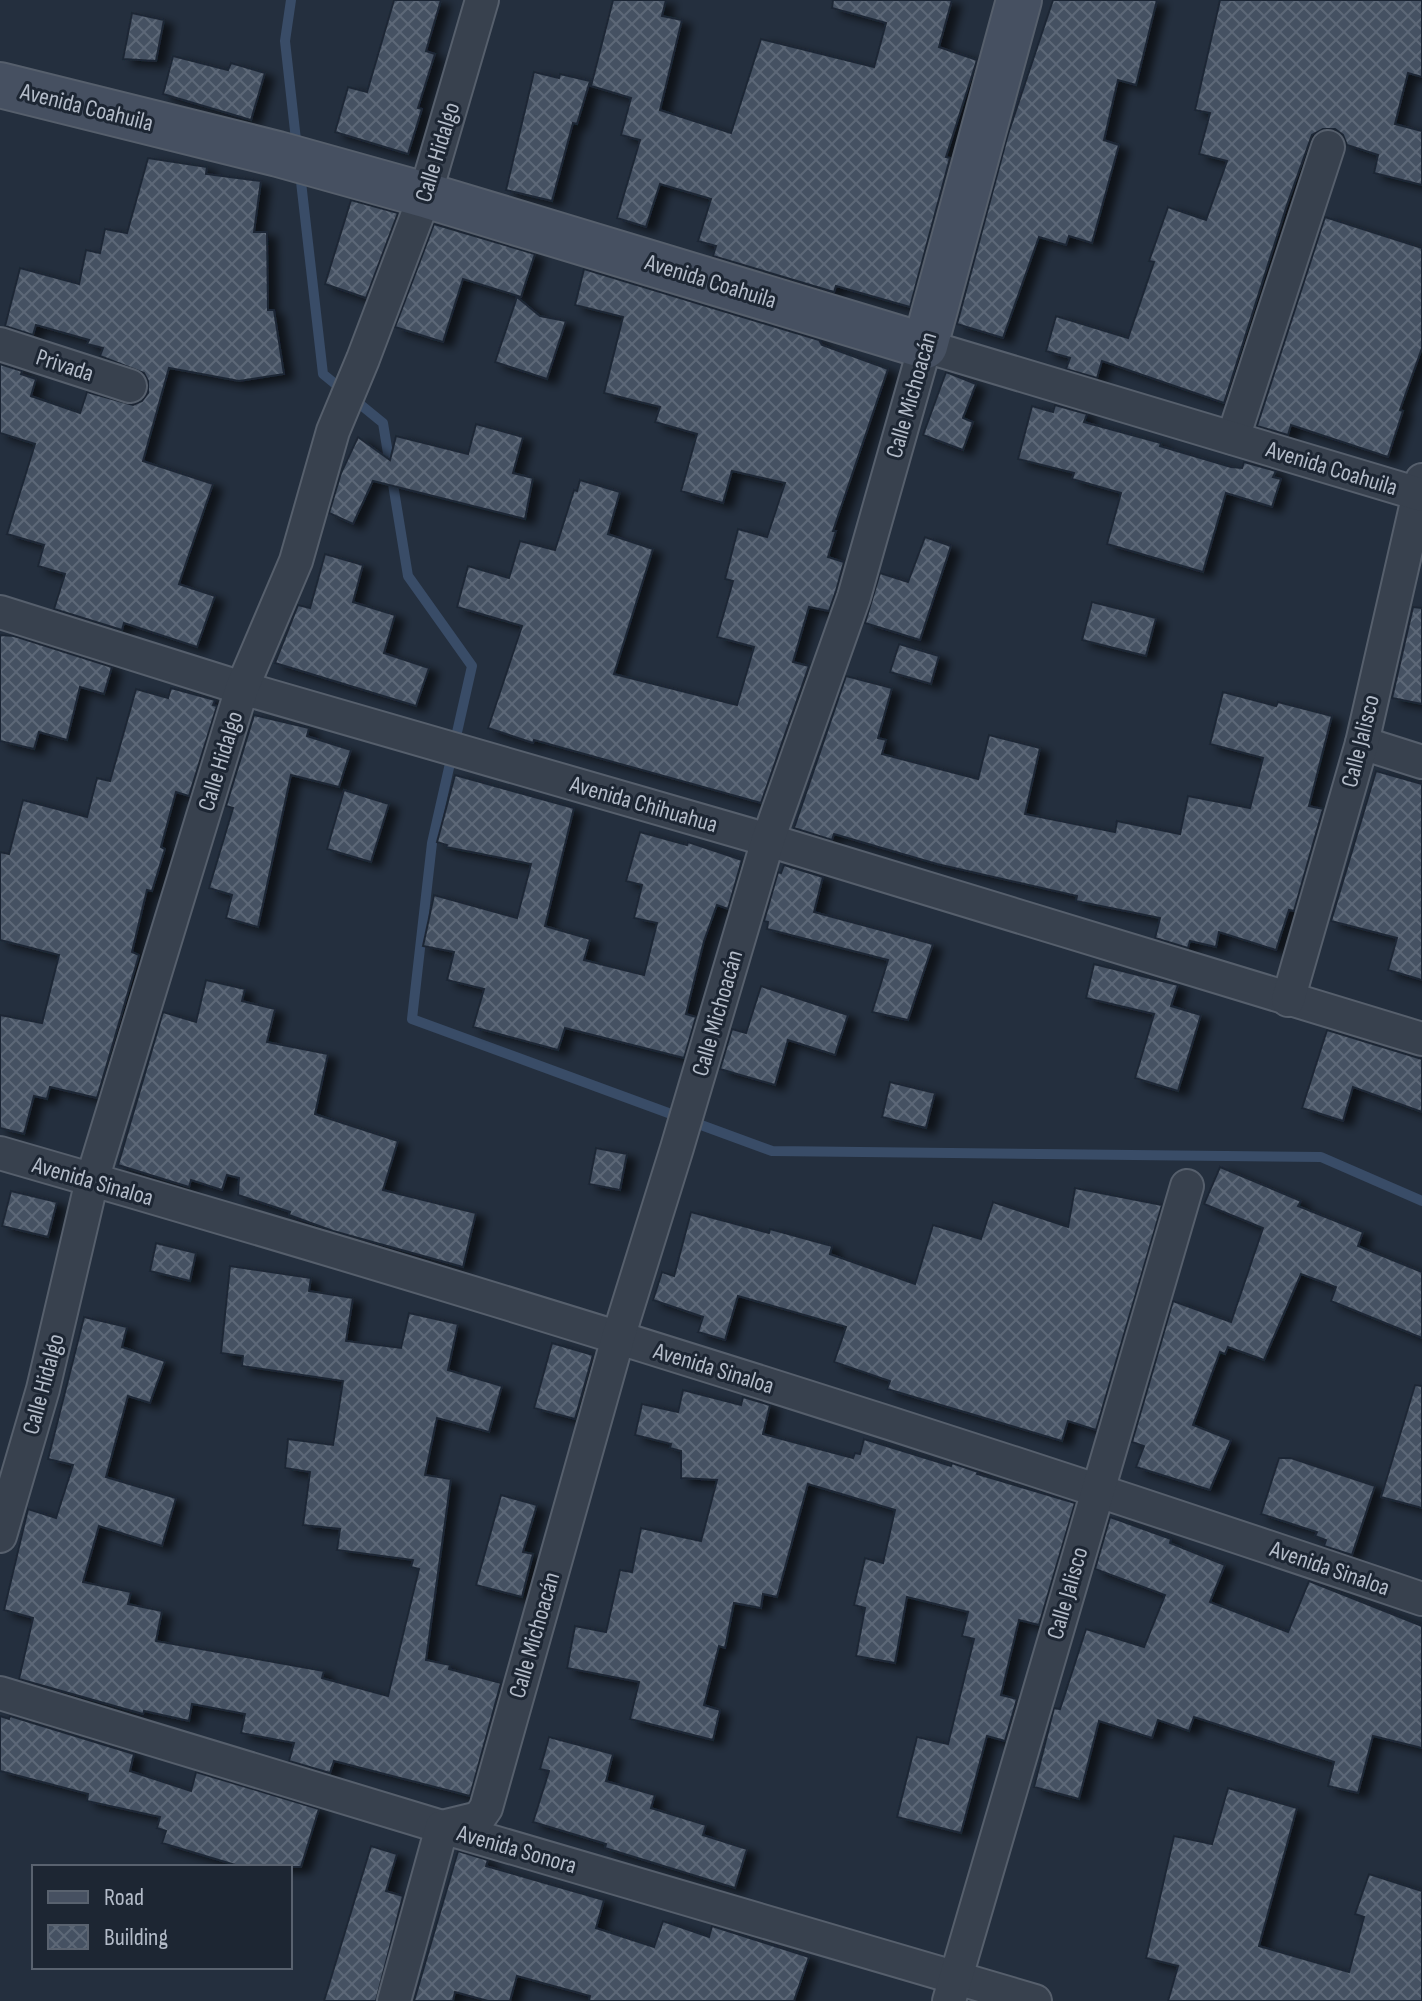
<svg xmlns="http://www.w3.org/2000/svg" width="1422" height="2001" viewBox="0 0 1422 2001" font-family="'Sofia Sans Condensed',sans-serif">
<style>
.lines{fill:none;stroke-linecap:round;stroke-linejoin:round}
.stream{stroke:#394c67;stroke-width:10}
.building{fill:url(#building-cross-hatch);stroke:#1f2835;stroke-width:2;filter:url(#shadow)}
.street-casing{stroke:#565f6c;stroke-width:36}
.secondary-casing{stroke:#565f6c;stroke-width:48}
.street{stroke:#38414e;stroke-width:32}
.secondary{stroke:#465061;stroke-width:44}
.labels{text-anchor:middle;stroke-width:6;stroke-linejoin:round;paint-order:stroke}
.street-label{font-size:24px;fill:#b4bcc9;stroke:#1d2633}
</style>
<defs>
<pattern id="building-cross-hatch" width="8" height="8" patternUnits="userSpaceOnUse" patternTransform="scale(2)"><rect width="8" height="8" fill="#455162"/><path d="M0 0l8 8M0 8l8-8" fill="none" stroke="#5d6877"/></pattern>
<filter id="shadow"><feDropShadow dx="9" dy="5" stdDeviation="4" flood-color="#0009"/></filter>
</defs>
<rect width="100%" height="100%" fill="#242f3e"/>
<g class="lines">
<g class="stream">
<polyline points="291,0 285,41 297,149"/>
<polyline points="300,173 323,374 383,423 408,576 472,666 432,843 412,1019 772,1151 1321,1157 1422,1201"/>
</g>
</g>
<g class="building">
<polygon points="394,0 441,0 426,51 435,54 418,108 422,109 408,154 335,132 348,87 367,92"/>
<polygon points="613,0 666,0 662,16 682,20 660,110 731,133 761,39 874,67 886,23 832,8 833,0 952,0 939,47 977,60 946,157 950,158 910,307 836,286 834,292 713,256 716,246 698,241 711,199 660,184 646,227 617,218 640,140 621,135 631,98 591,86"/>
<polygon points="1053,0 1157,0 1136,85 1118,80 1104,140 1119,145 1092,243 1069,236 1066,245 1039,237 1003,338 957,324 1008,134"/>
<polygon points="1220,0 1422,0 1422,77 1408,73 1395,124 1422,131 1422,185 1374,173 1378,155 1347,145 1343,135 1335,129 1323,129 1312,135 1287,205 1224,403 1102,361 1097,378 1066,369 1070,358 1046,351 1056,316 1128,338 1154,262 1149,261 1168,207 1206,220 1227,161 1199,154 1210,113 1195,110"/>
<polygon points="132,13 164,20 156,61 123,59"/>
<polygon points="173,56 228,70 231,63 265,73 251,120 163,94"/>
<polygon points="534,72 559,78 560,74 590,81 577,124 573,123 552,201 506,190"/>
<polygon points="148,158 207,167 206,174 261,181 254,232 267,232 268,310 274,310 284,374 239,381 169,368 143,461 213,484 179,584 215,596 197,647 124,623 122,630 54,609 65,574 38,566 44,545 7,534 35,444 0,433 0,364 22,371 21,374 36,379 31,396 80,413 87,392 133,405 142,401 148,393 148,381 144,373 100,356 103,348 87,344 89,340 36,325 33,335 5,326 20,268 79,284 86,250 100,253 105,229 127,233"/>
<polygon points="351,200 398,213 366,298 325,284"/>
<polygon points="1325,217 1422,248 1422,348 1400,410 1403,411 1388,457 1291,425 1288,435 1257,426"/>
<polygon points="434,224 535,254 521,297 463,279 443,342 395,327"/>
<polygon points="584,269 819,340 822,345 888,369 833,531 836,531 828,557 844,562 836,591 829,611 809,607 793,662 809,666 761,803 534,740 533,743 488,728 522,626 457,607 468,566 509,578 520,541 555,550 574,490 577,491 580,480 620,492 608,534 653,549 614,674 737,705 754,647 717,637 733,581 725,579 738,529 767,537 785,483 732,471 723,503 681,491 697,434 655,422 660,407 604,393 623,317 575,305"/>
<polygon points="517,297 540,316 566,321 547,379 495,362"/>
<polygon points="946,372 976,384 963,418 973,422 963,450 923,435"/>
<polygon points="1055,405 1087,414 1084,422 1161,443 1160,446 1231,467 1242,468 1244,462 1276,471 1273,477 1281,479 1272,507 1226,493 1203,572 1107,544 1121,493 1072,479 1074,473 1018,459 1032,406 1053,412"/>
<polygon points="476,424 523,437 513,473 533,478 525,519 373,481 353,524 329,513 341,473 358,437 390,460 396,436 468,454"/>
<polygon points="925,537 951,546 920,640 865,623 880,573 908,582"/>
<polygon points="325,554 363,565 353,602 395,615 384,653 429,668 416,706 275,663 298,605 310,608"/>
<polygon points="1092,602 1156,618 1146,656 1082,640"/>
<polygon points="1413,607 1422,608 1422,704 1392,698"/>
<polygon points="0,635 14,636 112,667 104,694 80,687 67,740 39,732 34,749 0,741"/>
<polygon points="899,644 939,656 931,684 890,672"/>
<polygon points="846,676 892,688 878,738 886,740 882,754 978,779 989,735 1040,748 1025,814 1115,832 1117,821 1180,834 1188,796 1250,808 1263,758 1210,744 1223,692 1276,706 1278,702 1332,716 1309,806 1323,809 1294,911 1289,910 1276,950 1219,932 1216,947 1190,941 1188,948 1155,938 1160,918 1076,901 1077,896 937,864 834,834 832,840 794,828"/>
<polygon points="171,688 215,700 213,705 217,706 189,796 176,792 161,847 165,849 152,891 147,890 132,952 139,955 97,1098 50,1087 47,1099 34,1096 24,1134 0,1128 0,1015 42,1023 59,955 0,940 0,852 9,854 23,800 87,817 97,778 110,781 136,689 168,698"/>
<polygon points="254,715 309,728 307,736 351,750 339,787 291,775 258,927 226,918 232,895 209,888 233,808 226,806"/>
<polygon points="1376,771 1422,784 1422,980 1388,970 1397,938 1331,921"/>
<polygon points="455,775 574,808 545,926 590,939 584,960 644,975 657,923 634,918 642,885 626,881 640,832 687,845 688,842 742,860 728,909 717,905 704,941 686,1014 696,1017 684,1058 565,1028 558,1050 473,1027 484,989 447,980 454,952 423,946 434,895 517,918 531,864 446,847 447,845 437,842"/>
<polygon points="344,790 389,804 371,862 327,849"/>
<polygon points="784,865 823,877 814,912 933,944 908,1020 872,1012 888,960 767,929 768,922 764,921 778,872 781,873"/>
<polygon points="1094,964 1178,985 1171,1006 1201,1015 1178,1091 1135,1078 1154,1014 1086,998"/>
<polygon points="206,980 245,989 242,1001 275,1009 267,1042 328,1054 315,1114 398,1141 383,1190 476,1213 463,1267 333,1231 289,1215 290,1212 238,1195 239,1178 227,1175 222,1190 191,1180 189,1187 118,1165 163,1012 196,1022"/>
<polygon points="761,986 848,1015 835,1055 788,1040 775,1085 720,1069 732,1029 746,1033"/>
<polygon points="1327,1030 1422,1059 1422,1112 1353,1087 1343,1121 1302,1108"/>
<polygon points="890,1082 935,1093 926,1128 882,1117"/>
<polygon points="596,1148 627,1154 620,1190 589,1184"/>
<polygon points="1220,1167 1301,1201 1298,1206 1363,1232 1358,1246 1422,1272 1422,1338 1331,1301 1336,1287 1301,1274 1264,1360 1228,1347 1225,1354 1220,1352 1193,1425 1231,1440 1210,1490 1136,1467 1144,1446 1132,1442 1173,1301 1231,1322 1263,1228 1204,1204"/>
<polygon points="1075,1188 1162,1205 1096,1430 1068,1421 1062,1441 887,1389 890,1381 834,1362 846,1327 738,1296 725,1340 698,1332 703,1317 653,1300 662,1272 674,1276 691,1212 769,1233 770,1229 832,1246 830,1254 915,1284 933,1225 981,1239 993,1202 1068,1227"/>
<polygon points="11,1191 57,1202 48,1237 2,1226"/>
<polygon points="156,1243 196,1253 190,1281 150,1271"/>
<polygon points="230,1266 311,1278 309,1291 353,1298 346,1341 401,1348 409,1313 458,1324 448,1370 502,1386 489,1432 437,1418 425,1475 451,1479 426,1660 450,1665 449,1669 501,1683 470,1796 334,1761 330,1773 289,1761 294,1743 241,1733 245,1714 192,1704 189,1721 144,1711 143,1714 19,1679 33,1618 4,1610 28,1509 56,1518 73,1465 48,1459 84,1317 127,1327 122,1347 165,1361 150,1403 128,1396 106,1477 176,1498 162,1546 99,1526 83,1582 131,1592 128,1604 162,1611 156,1641 324,1671 322,1678 388,1696 419,1569 411,1567 413,1560 337,1550 340,1529 303,1525 310,1472 285,1468 288,1439 333,1445 343,1381 242,1366 243,1356 221,1353"/>
<polygon points="552,1343 593,1355 575,1419 534,1408"/>
<polygon points="1415,1385 1422,1386 1422,1508 1381,1497"/>
<polygon points="683,1390 741,1405 743,1397 770,1405 763,1434 853,1458 855,1453 860,1454 864,1439 951,1466 952,1463 978,1472 977,1474 1075,1503 1039,1625 1019,1620 1001,1695 1017,1699 1005,1741 987,1736 961,1833 897,1817 917,1737 948,1744 974,1639 962,1636 968,1612 907,1597 895,1663 856,1656 865,1608 854,1605 865,1558 883,1563 895,1510 808,1484 777,1597 763,1594 761,1608 734,1603 725,1648 719,1646 704,1705 720,1710 713,1740 630,1719 639,1682 567,1668 575,1626 606,1632 620,1570 632,1572 641,1528 701,1541 717,1480 681,1478 681,1451 670,1448 671,1444 635,1435 642,1404 678,1412"/>
<polygon points="1279,1458 1291,1458 1375,1486 1352,1555 1324,1546 1326,1540 1315,1536 1317,1532 1261,1514"/>
<polygon points="501,1495 537,1505 523,1552 533,1554 522,1597 476,1585"/>
<polygon points="1110,1517 1171,1539 1170,1543 1225,1565 1210,1602 1288,1632 1309,1581 1422,1626 1422,1748 1373,1736 1358,1793 1328,1786 1334,1762 1194,1717 1189,1731 1158,1720 1152,1738 1099,1721 1079,1799 1034,1787 1054,1708 1060,1709 1086,1629 1144,1647 1165,1595 1095,1569"/>
<polygon points="0,1716 9,1719 10,1716 134,1754 130,1771 191,1791 196,1772 319,1809 301,1867 242,1867 162,1843 166,1831 157,1828 160,1817 87,1801 88,1794 0,1771"/>
<polygon points="549,1737 613,1754 606,1781 655,1795 651,1808 706,1825 703,1835 747,1849 735,1888 605,1848 606,1844 533,1822 549,1771 540,1769"/>
<polygon points="1228,1788 1297,1808 1259,1946 1349,1972 1364,1917 1355,1914 1369,1874 1422,1891 1422,2001 1168,2001 1178,1966 1146,1958 1174,1836 1212,1844"/>
<polygon points="371,1846 397,1854 386,1891 403,1896 376,2001 324,2001"/>
<polygon points="458,1851 488,1860 486,1866 604,1900 596,1928 654,1947 663,1921 709,1937 712,1926 809,1957 794,2001 589,2001 590,1996 517,1976 510,2001 488,2001 455,1992 453,2001 414,2001"/>
</g>
<g class="lines">
<defs>
<g id="street">
<polyline points="0,344 130,386"/>
<polyline points="1233,438 1328,147"/>
<polyline points="0,612 242,688 768,840 1422,1039"/>
<polyline points="1362,743 1422,762"/>
<polyline points="1288,1000 1362,743 1422,480"/>
<path d="M0,1153C477,1290 952,1439 1422,1599"/>
<polyline points="0,1536 43,1389 92,1180 242,688 296,561 333,431 363,359 425,195 482,0"/>
<polyline points="0,1693 442,1827 1035,2001"/>
<polyline points="394,2001 442,1827 479,1818 486,1808 618,1338 677,1148 768,840 854,597 925,346 1422,495"/>
<polyline points="949,2001 1187,1186"/>
</g>
<polyline id="secondary" points="0,85 278,154 425,195 925,346 1019,0"/>
</defs>
<use href="#street" class="street-casing"/>
<use href="#secondary" class="secondary-casing"/>
<use href="#street" class="street"/>
<use href="#secondary" class="secondary"/>
</g>
<g class="labels">
<g class="street-label">
<text transform="translate(87 107) rotate(14)" y="8">Avenida Coahuila</text>
<text transform="translate(437 152) rotate(-73)" y="8">Calle Hidalgo</text>
<text transform="translate(711 281) rotate(17)" y="8">Avenida Coahuila</text>
<text transform="translate(65 365) rotate(18)" y="8">Privada</text>
<text transform="translate(911 395) rotate(-74)" y="8">Calle Michoacán</text>
<text transform="translate(1332 468) rotate(17)" y="8">Avenida Coahuila</text>
<text transform="translate(1360 741) rotate(-76)" y="8">Calle Jalisco</text>
<text transform="translate(220 761) rotate(-73)" y="8">Calle Hidalgo</text>
<text transform="translate(644 804) rotate(16)" y="8">Avenida Chihuahua</text>
<text transform="translate(717 1013) rotate(-74)" y="8">Calle Michoacán</text>
<text transform="translate(93 1181) rotate(16)" y="8">Avenida Sinaloa</text>
<text transform="translate(714 1368) rotate(17)" y="8">Avenida Sinaloa</text>
<text transform="translate(43 1384) rotate(-75)" y="8">Calle Hidalgo</text>
<text transform="translate(1330 1568) rotate(19)" y="8">Avenida Sinaloa</text>
<text transform="translate(1067 1593) rotate(-74)" y="8">Calle Jalisco</text>
<text transform="translate(534 1635) rotate(-74)" y="8">Calle Michoacán</text>
<text transform="translate(517 1849) rotate(16)" y="8">Avenida Sonora</text>
</g>
</g>
<rect x="32" y="1865" width="260" height="104" fill="#1d2633" stroke="#59626f" stroke-width="2"/>
<rect x="48" y="1891" width="40" height="12" fill="#465061" stroke="#59626f" stroke-width="2"/>
<text x="104" y="1905" font-size="24" fill="#b4bcc9">Road</text>
<rect x="48" y="1925" width="40" height="24" fill="url(#building-cross-hatch)" stroke="#59626f" stroke-width="2"/>
<text x="104" y="1945" font-size="24" fill="#b4bcc9">Building</text>
</svg>
